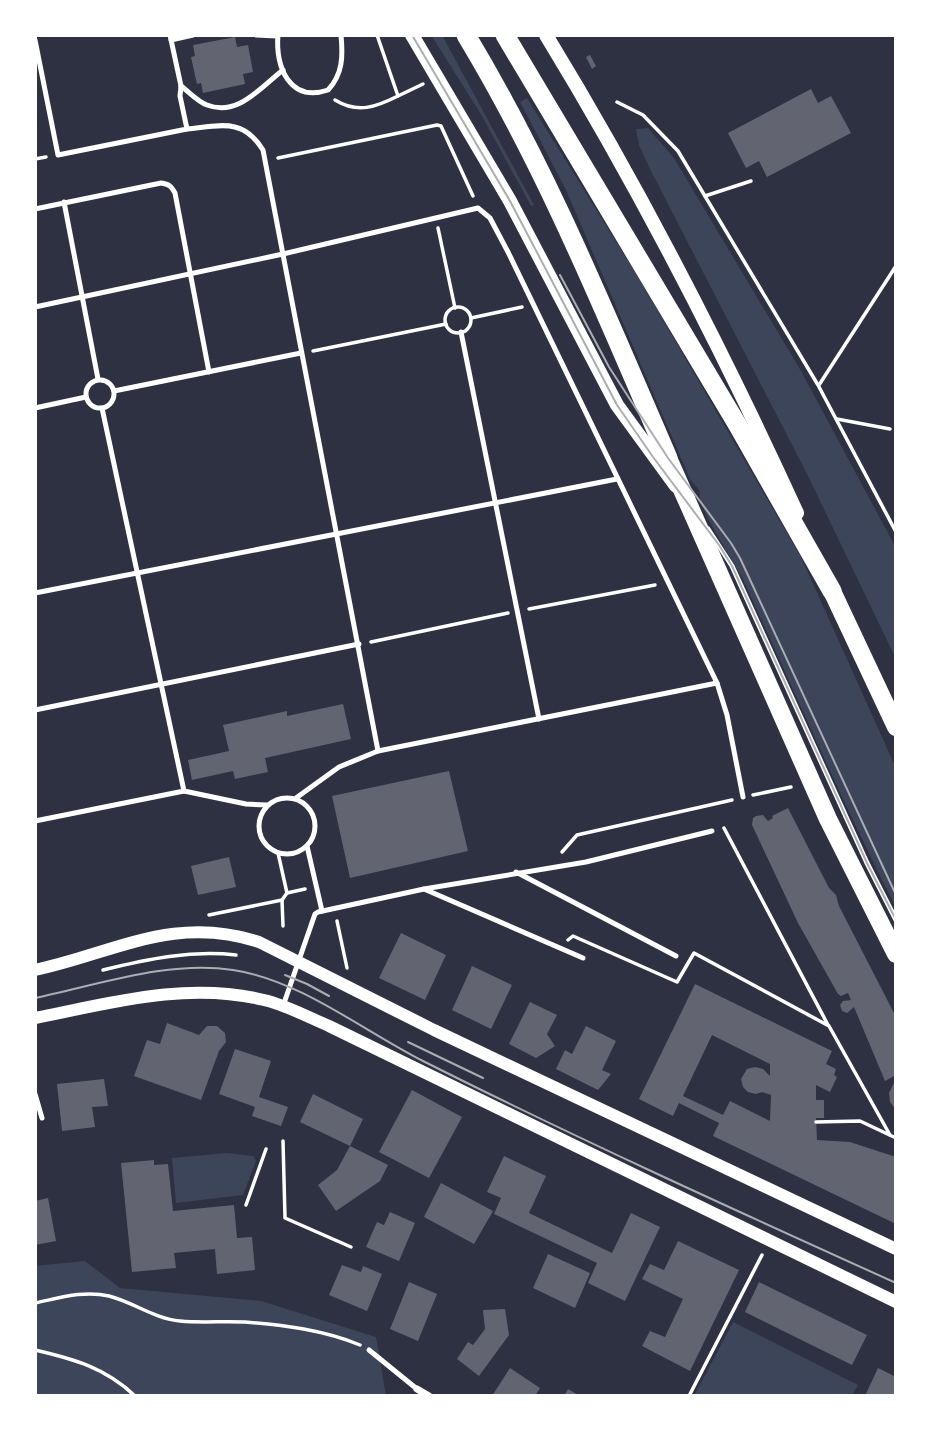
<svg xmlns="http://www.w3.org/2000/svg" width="931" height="1431" viewBox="0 0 931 1431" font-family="Figtree,sans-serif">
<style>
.green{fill:#3c4559}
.building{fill:#626471;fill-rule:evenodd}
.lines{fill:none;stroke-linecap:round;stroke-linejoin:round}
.path{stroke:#fff;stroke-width:3.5}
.service{stroke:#fff;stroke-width:5}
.minor{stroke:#fff;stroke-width:7}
.tertiary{stroke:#fff;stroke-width:12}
.secondary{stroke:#fff;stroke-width:14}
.primary{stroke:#fff;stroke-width:18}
.trunk{stroke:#fff;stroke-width:19}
.tram{stroke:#abadb3;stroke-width:2}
</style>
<rect width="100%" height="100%" fill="#2d3142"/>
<g class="green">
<polygon points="431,35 442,35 534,205 531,206 482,116"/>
<path d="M527,98L638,277L801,557L896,768V908C842,802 795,693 745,584C736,563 695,507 700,491L690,479L566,190L520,102Z"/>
<polygon points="648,128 674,158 801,371 896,548 896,659 807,474 649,167 639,145 636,129"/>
<polygon points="227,1153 253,1156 256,1161 243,1195 176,1203 172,1158"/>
<polygon points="85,1261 120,1288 261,1301 376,1337 386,1396 35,1396 35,1266"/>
<polygon points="733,1322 858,1385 852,1396 694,1396"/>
</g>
<g class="building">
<polygon points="235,37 237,47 248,45 253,72 243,74 245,84 203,93 201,83 197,84 191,57 195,56 193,45"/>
<polygon points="590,55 596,66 592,69 586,57"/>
<polygon points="811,89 818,103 831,96 851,133 767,177 759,161 746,168 728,133"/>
<polygon points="343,704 351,739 265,758 268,772 235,779 233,771 192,780 188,760 229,751 223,725 287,711 287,716"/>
<polygon points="449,771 468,851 350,878 332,796"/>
<polygon points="788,808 829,888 836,895 839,906 896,1017 896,1075 885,1081 854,1007 847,1013 842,1011 840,1005 843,1001 851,1000 848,993 841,996 838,994 798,923 752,825 753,818 756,816 763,815 768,821 773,818 772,816"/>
<polygon points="229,857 236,887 198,895 191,866"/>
<polygon points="401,933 446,955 425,1000 379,978"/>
<polygon points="472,966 512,985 491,1029 452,1010"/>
<path d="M695,984L832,1051L826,1064L836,1069L834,1075L837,1077L830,1092L816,1085V1100H824V1118H816L817,1140L850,1142L896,1157V1224L713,1136L719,1123L679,1103L673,1116L639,1099ZM712,1035L770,1064V1076L763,1069L755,1067L747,1069L741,1079L743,1087L748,1092L756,1094L762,1092L771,1095L770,1121L730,1101L723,1115L683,1096Z"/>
<polygon points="530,1002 557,1015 547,1034 555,1046 536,1058 509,1044"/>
<polygon points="167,1023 199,1035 207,1026 217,1026 225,1033 226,1042 219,1051 201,1100 134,1076 147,1040 160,1044"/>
<polygon points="586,1026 616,1041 602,1070 611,1074 598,1090 556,1069 565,1050 572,1054"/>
<polygon points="235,1049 271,1061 259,1097 288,1107 281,1126 252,1116 255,1107 219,1094"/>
<polygon points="104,1079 108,1106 92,1107 95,1127 62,1131 57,1084"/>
<polygon points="896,1079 896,1110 890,1102 889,1093"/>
<polygon points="412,1090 462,1117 429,1178 379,1152"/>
<polygon points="313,1094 363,1119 350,1146 300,1122"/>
<polygon points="350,1146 388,1165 380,1181 336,1211 318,1185 337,1170"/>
<polygon points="504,1156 546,1176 529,1213 612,1253 631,1213 660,1227 625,1301 588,1283 597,1263 494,1214 501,1198 487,1192"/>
<polygon points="154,1160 154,1165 168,1164 173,1211 234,1205 237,1238 252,1237 255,1270 217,1274 215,1249 174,1253 176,1268 132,1272 121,1163"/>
<polygon points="441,1183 493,1211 474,1244 424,1217"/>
<polygon points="48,1198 56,1241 35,1245 35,1201"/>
<polygon points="390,1212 415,1223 399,1261 366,1247 377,1222 384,1225"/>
<polygon points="678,1241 739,1270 690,1371 642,1346 650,1331 665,1337 683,1299 642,1279 650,1264 664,1270"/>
<polygon points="548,1254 590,1273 575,1308 533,1288"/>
<polygon points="342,1265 361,1272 363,1266 382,1274 367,1311 329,1295"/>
<polygon points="409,1282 437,1294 418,1341 390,1329"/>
<polygon points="759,1282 867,1335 852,1365 745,1312"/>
<polygon points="505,1309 509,1335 479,1376 457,1359 468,1342 473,1345 485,1329 483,1310"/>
<polygon points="510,1368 540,1388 535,1396 492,1396"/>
<polygon points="878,1368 896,1377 896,1396 865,1396"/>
<polygon points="568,1389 580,1396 564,1396"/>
</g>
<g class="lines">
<g class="path">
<polyline points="377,35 398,96 423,84"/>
<path d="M335,100C358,114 376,107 398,96"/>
<polyline points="617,102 643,115 678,151 818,385 896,532"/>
<polyline points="278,158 437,125 441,126 473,196"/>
<polyline points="35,159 46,157"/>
<polyline points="705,196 751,181"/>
<polyline points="438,228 455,308"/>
<circle cx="458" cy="320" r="13"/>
<polyline points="471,318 522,307"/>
<polyline points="313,351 446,324"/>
<polyline points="819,385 896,266"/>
<polyline points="837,419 890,429"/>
<polyline points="529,609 655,585"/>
<polyline points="371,642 508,613"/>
<polyline points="753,795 791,787"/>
<polyline points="724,828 828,1025"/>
<polyline points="562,852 577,835 732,800"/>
<polyline points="278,853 287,893"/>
<polyline points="282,900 283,926"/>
<polyline points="209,915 282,900 287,893 305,889"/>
<polyline points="337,921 347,968"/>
<polyline points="568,940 573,936 677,982 694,953 829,1026 890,1135"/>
<path d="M103,970C148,959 190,950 236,955"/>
<polyline points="816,1122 860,1121 896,1138"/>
<polyline points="283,1141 285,1218 351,1247"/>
<polyline points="246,1205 266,1149"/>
<path d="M35,1303C59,1298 84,1290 109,1296C133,1302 155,1319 180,1321C201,1323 223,1321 245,1322C284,1325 324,1330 360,1345"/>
<path d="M35,1350C74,1359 106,1368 135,1396"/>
<polyline points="689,1396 762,1255"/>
</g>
<g class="service">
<polyline points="256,35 277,36"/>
<path d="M278,35C275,67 290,103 328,90C343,74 343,56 341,35"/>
<polyline points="35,40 58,155 187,129 180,96 181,86 170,35"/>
<polyline points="171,40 193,35"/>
<path d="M181,86C189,92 198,102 207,105C238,117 261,87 283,70"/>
<path d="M187,129C219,126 243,117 263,150L378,751"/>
<polyline points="64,202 98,379"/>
<path d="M35,209L161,183C169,184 171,186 175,193L209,372"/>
<polyline points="35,307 283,254 478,208 490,218 508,252 717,683 727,715 743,797"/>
<polyline points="461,332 539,719"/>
<circle cx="100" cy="394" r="14"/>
<polyline points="114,391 301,353"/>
<polyline points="35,408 86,397"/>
<polyline points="102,408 184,791"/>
<polyline points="708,529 732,566 867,863 896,920"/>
<polyline points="35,593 617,479"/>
<polyline points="35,710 359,644"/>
<circle cx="287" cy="826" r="28"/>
<polyline points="296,798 339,767 378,751 717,683"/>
<polyline points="35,821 184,791 246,804 267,805"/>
<polyline points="307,846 322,911"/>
<polyline points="516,872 676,956"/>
<polyline points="424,889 583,958"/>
<polyline points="283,1006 315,914 318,912 424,889 586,862 712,831"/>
<polyline points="35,1094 42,1118"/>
<polyline points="369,1350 417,1389"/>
</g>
<polyline class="minor" points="417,1389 429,1396"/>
<g class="tertiary">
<path d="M35,970C114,953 174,914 259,942L434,1030L896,1249"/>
<path d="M35,1018C110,1003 187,981 264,1000C286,1005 308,1017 329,1026L896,1302"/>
</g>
<g class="secondary">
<polyline points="412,35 510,201 617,405 676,486"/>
<path d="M546,35C640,189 722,349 797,513"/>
</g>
<g class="primary">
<polyline points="668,458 828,819 896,954"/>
<polyline points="832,591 896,727"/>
</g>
<g class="trunk">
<path d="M466,35C547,169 606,315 668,458"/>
<polyline points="505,35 737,424 832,591"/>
</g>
<g class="tram">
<polyline points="412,35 510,201 617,405 653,457 719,545 732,566 867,863 896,920"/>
<polyline points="560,275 609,367 668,458 731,543 740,558 896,895"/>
<polyline points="285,975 307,984 329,996"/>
<path d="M35,998C98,985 168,960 233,970C300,980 362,1030 423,1061C578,1139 737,1211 896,1283"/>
<polyline points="408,1042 483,1078"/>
</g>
</g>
<rect width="931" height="1431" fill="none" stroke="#ffffff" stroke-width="74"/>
</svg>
